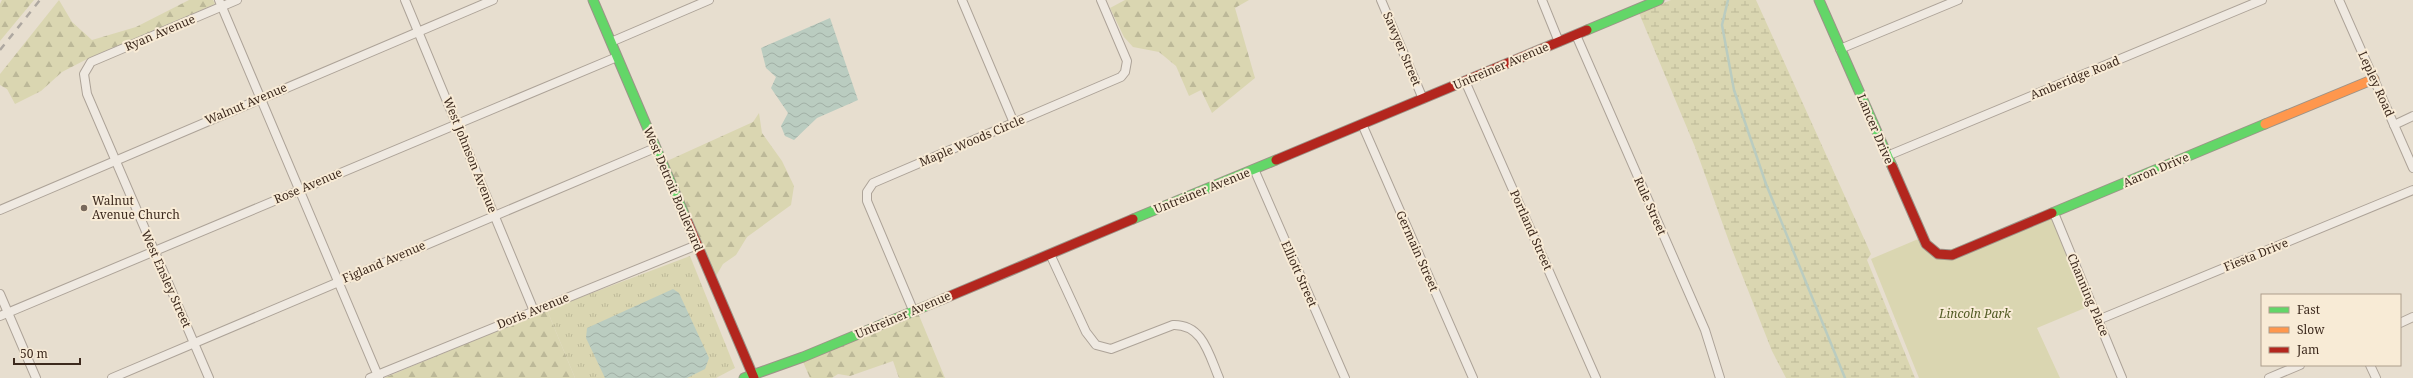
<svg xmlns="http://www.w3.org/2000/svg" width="2413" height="378" viewBox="0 0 2413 378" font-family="'Noto Serif',serif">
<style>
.grass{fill:url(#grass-tufts)}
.forest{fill:url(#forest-firs)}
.wetland{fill:url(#wetland-marsh)}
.park{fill:#dad6b1}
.water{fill:url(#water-waves)}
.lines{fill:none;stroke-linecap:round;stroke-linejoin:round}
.stream{stroke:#baccc0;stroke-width:2.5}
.street-casing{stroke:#ada398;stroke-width:10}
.fast-casing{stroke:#9c9388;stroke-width:11}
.slow-casing{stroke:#9c9388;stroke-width:11}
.jam-casing{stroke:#9c9388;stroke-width:11}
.street{stroke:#efe9e1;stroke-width:8}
.fast{stroke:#63d668;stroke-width:9}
.slow{stroke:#ff974d;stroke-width:9}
.jam{stroke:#b3261e;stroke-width:9}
.rail{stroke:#aea8a1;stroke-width:2.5;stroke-dasharray:7 7;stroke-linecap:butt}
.poi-dot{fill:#78695c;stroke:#f8ebd6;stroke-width:1.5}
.labels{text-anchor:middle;stroke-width:4;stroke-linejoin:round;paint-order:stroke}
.street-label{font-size:12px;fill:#3d2a1e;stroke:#f8ebd6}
.poi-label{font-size:12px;fill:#3d2a1e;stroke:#f8ebd6;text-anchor:start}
.park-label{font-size:12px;font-style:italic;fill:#525b24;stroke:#f8ebd6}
</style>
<defs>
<pattern id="grass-tufts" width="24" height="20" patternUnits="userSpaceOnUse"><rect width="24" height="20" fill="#dad6b1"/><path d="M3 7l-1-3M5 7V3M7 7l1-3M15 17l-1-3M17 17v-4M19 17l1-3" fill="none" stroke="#bcb898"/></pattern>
<pattern id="forest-firs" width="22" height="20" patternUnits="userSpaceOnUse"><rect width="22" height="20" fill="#dad6b1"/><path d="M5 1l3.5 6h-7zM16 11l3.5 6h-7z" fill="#bcb898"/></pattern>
<pattern id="wetland-marsh" width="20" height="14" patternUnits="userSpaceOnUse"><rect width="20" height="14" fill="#dad6b1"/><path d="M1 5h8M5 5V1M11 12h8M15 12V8" fill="none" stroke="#bcb898"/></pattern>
<pattern id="water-waves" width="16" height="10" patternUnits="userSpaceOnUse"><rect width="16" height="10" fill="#baccc0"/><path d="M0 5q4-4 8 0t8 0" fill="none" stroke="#a1afa5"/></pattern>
</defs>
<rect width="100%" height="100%" fill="#e7decf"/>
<polygon class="grass" points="690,256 735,368 716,378 575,378 547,310"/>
<g class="forest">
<polygon points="2,0 34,0 0,41 0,4"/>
<polygon points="59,0 72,22 92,40 136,27 189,0 213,0 215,4 89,58 62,72 41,91 15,104 7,89 0,85 0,74"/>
<polygon points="1125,0 1249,0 1235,8 1255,78 1212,113 1201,90 1189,96 1176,66 1159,52 1133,47 1124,37 1110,8"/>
<polygon points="759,113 762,133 782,161 794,186 791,205 747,237 736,255 723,264 716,276 667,161 753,122"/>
<polygon points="547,310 575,378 384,378"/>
<polygon points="918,313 945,378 899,378 893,361 850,376 838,374 832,378 810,378 803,362"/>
</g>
<polygon class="wetland" points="1671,0 1756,0 1871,254 1867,260 1915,378 1786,378 1772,351 1731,247 1695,147 1639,13"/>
<polygon class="park" points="2054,213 2092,305 2037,328 2060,378 1919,378 1871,259 1923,237 1937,254"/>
<g class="water">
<polygon points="830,18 858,100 817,118 794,140 785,136 781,126 788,113 771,88 776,77 766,68 761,48"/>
<polygon points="673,289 679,293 709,358 705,369 687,378 605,378 586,338 587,328"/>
</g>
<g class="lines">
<polyline class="stream" points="1728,0 1722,25 1734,90 1766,184 1845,378"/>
<defs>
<g id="street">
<polyline points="219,0 379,378"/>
<polyline points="405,0 534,311"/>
<polyline points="962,0 1014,123"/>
<polyline points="1381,0 1423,99"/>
<polyline points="1542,0 1559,42"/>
<polyline points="2339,0 2413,168"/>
<polyline points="1576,35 1705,330 1720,378"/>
<polyline points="611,42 709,0"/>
<polyline points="1840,49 1958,0"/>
<polyline points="1465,81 1596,378"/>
<polyline points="1362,124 1473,378"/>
<polyline points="2394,125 2413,116"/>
<polyline points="1887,156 2262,0"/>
<polyline points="1254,169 1345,378"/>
<polyline points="0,210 493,0"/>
<polyline points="2054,213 2122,378"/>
<path d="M1050,254L1086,332L1096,345L1111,349L1173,325C1203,324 1209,355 1219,378"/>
<polyline points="0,294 36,378"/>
<polyline points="913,310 867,201 867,192 873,183 1121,77 1125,72 1127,61 1101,0"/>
<polyline points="0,316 617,57"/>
<polyline points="2098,320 2413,190"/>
<polyline points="2400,323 2413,317"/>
<polyline points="2370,365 2376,378"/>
<polyline points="112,378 655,148"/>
<polyline points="209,378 87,94 84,74 91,62 237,0"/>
<polyline points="370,378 697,245"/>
<polyline points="2269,378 2300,365"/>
</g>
<g id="fast">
<polyline points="593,0 685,216"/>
<polyline points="1819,0 1892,166"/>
<polyline points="1587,30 1659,0"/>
<polyline points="2052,213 2265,124"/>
<polyline points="1133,219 1276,160"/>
<polyline points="744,378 803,357 943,299"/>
</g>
<polyline id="slow" points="2265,124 2374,79"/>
<g id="jam">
<polyline points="1276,160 1587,30"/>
<polyline points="1892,166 1926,244 1938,254 1952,255 2052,213"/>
<polyline points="685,216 754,378"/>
<polyline points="943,299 1133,219"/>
</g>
</defs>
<use href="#street" class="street-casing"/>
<use href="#fast" class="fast-casing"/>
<use href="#slow" class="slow-casing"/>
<use href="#jam" class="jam-casing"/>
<use href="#street" class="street"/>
<use href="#fast" class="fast"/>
<use href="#slow" class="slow"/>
<use href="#jam" class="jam"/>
<polyline class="rail" points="0,50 40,0"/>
</g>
<circle class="poi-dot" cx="84" cy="208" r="4"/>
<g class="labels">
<g class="street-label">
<text transform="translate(160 33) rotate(-23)" y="4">Ryan Avenue</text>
<text transform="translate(1402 49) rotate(67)" y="4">Sawyer Street</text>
<text transform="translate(1501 66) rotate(-23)" y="4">Untreiner Avenue</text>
<text transform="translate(2075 78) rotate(-22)" y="4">Amberidge Road</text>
<text transform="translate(2376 84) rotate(66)" y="4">Lepley Road</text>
<text transform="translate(246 104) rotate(-23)" y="4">Walnut Avenue</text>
<text transform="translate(1875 129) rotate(67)" y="4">Lancer Drive</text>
<text transform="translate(972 141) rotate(-23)" y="4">Maple Woods Circle</text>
<text transform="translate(470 155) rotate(68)" y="4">West Johnson Avenue</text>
<text transform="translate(2156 170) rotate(-23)" y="4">Aaron Drive</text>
<text transform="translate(308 186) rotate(-23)" y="4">Rose Avenue</text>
<text transform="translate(673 189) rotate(67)" y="4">West Detroit Boulevard</text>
<text transform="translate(1202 191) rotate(-22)" y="4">Untreiner Avenue</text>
<text transform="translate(1650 206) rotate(66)" y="4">Rule Street</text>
<text transform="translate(1531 230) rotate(66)" y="4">Portland Street</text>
<text transform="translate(1417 251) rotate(66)" y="4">Germain Street</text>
<text transform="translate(2256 255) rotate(-22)" y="4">Fiesta Drive</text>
<text transform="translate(384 262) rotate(-23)" y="4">Figland Avenue</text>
<text transform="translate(1299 274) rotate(66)" y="4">Elliott Street</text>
<text transform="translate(166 279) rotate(66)" y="4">West Ensley Street</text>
<text transform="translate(2088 295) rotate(67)" y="4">Channing Place</text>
<text transform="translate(533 311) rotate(-22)" y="4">Doris Avenue</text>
<text transform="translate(903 315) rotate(-23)" y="4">Untreiner Avenue</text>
</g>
<g class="poi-label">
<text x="92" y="205">Walnut<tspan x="92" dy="14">Avenue Church</tspan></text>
</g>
<g class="park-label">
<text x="1975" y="318">Lincoln Park</text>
</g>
</g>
<rect x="2261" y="294" width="140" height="72" fill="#f8ebd6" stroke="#ad9e8c"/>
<rect x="2269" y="307" width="20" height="6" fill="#63d668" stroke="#ad9e8c"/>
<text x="2297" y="314" font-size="12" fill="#3d2a1e">Fast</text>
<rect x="2269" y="327" width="20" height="6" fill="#ff974d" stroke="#ad9e8c"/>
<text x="2297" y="334" font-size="12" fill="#3d2a1e">Slow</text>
<rect x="2269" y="347" width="20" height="6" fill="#b3261e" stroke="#ad9e8c"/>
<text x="2297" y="354" font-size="12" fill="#3d2a1e">Jam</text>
<path d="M14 358v6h66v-6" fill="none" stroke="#3d2a1e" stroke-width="2"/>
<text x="20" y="358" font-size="12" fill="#3d2a1e" stroke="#f8ebd6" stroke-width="3" paint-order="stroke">50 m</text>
</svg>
